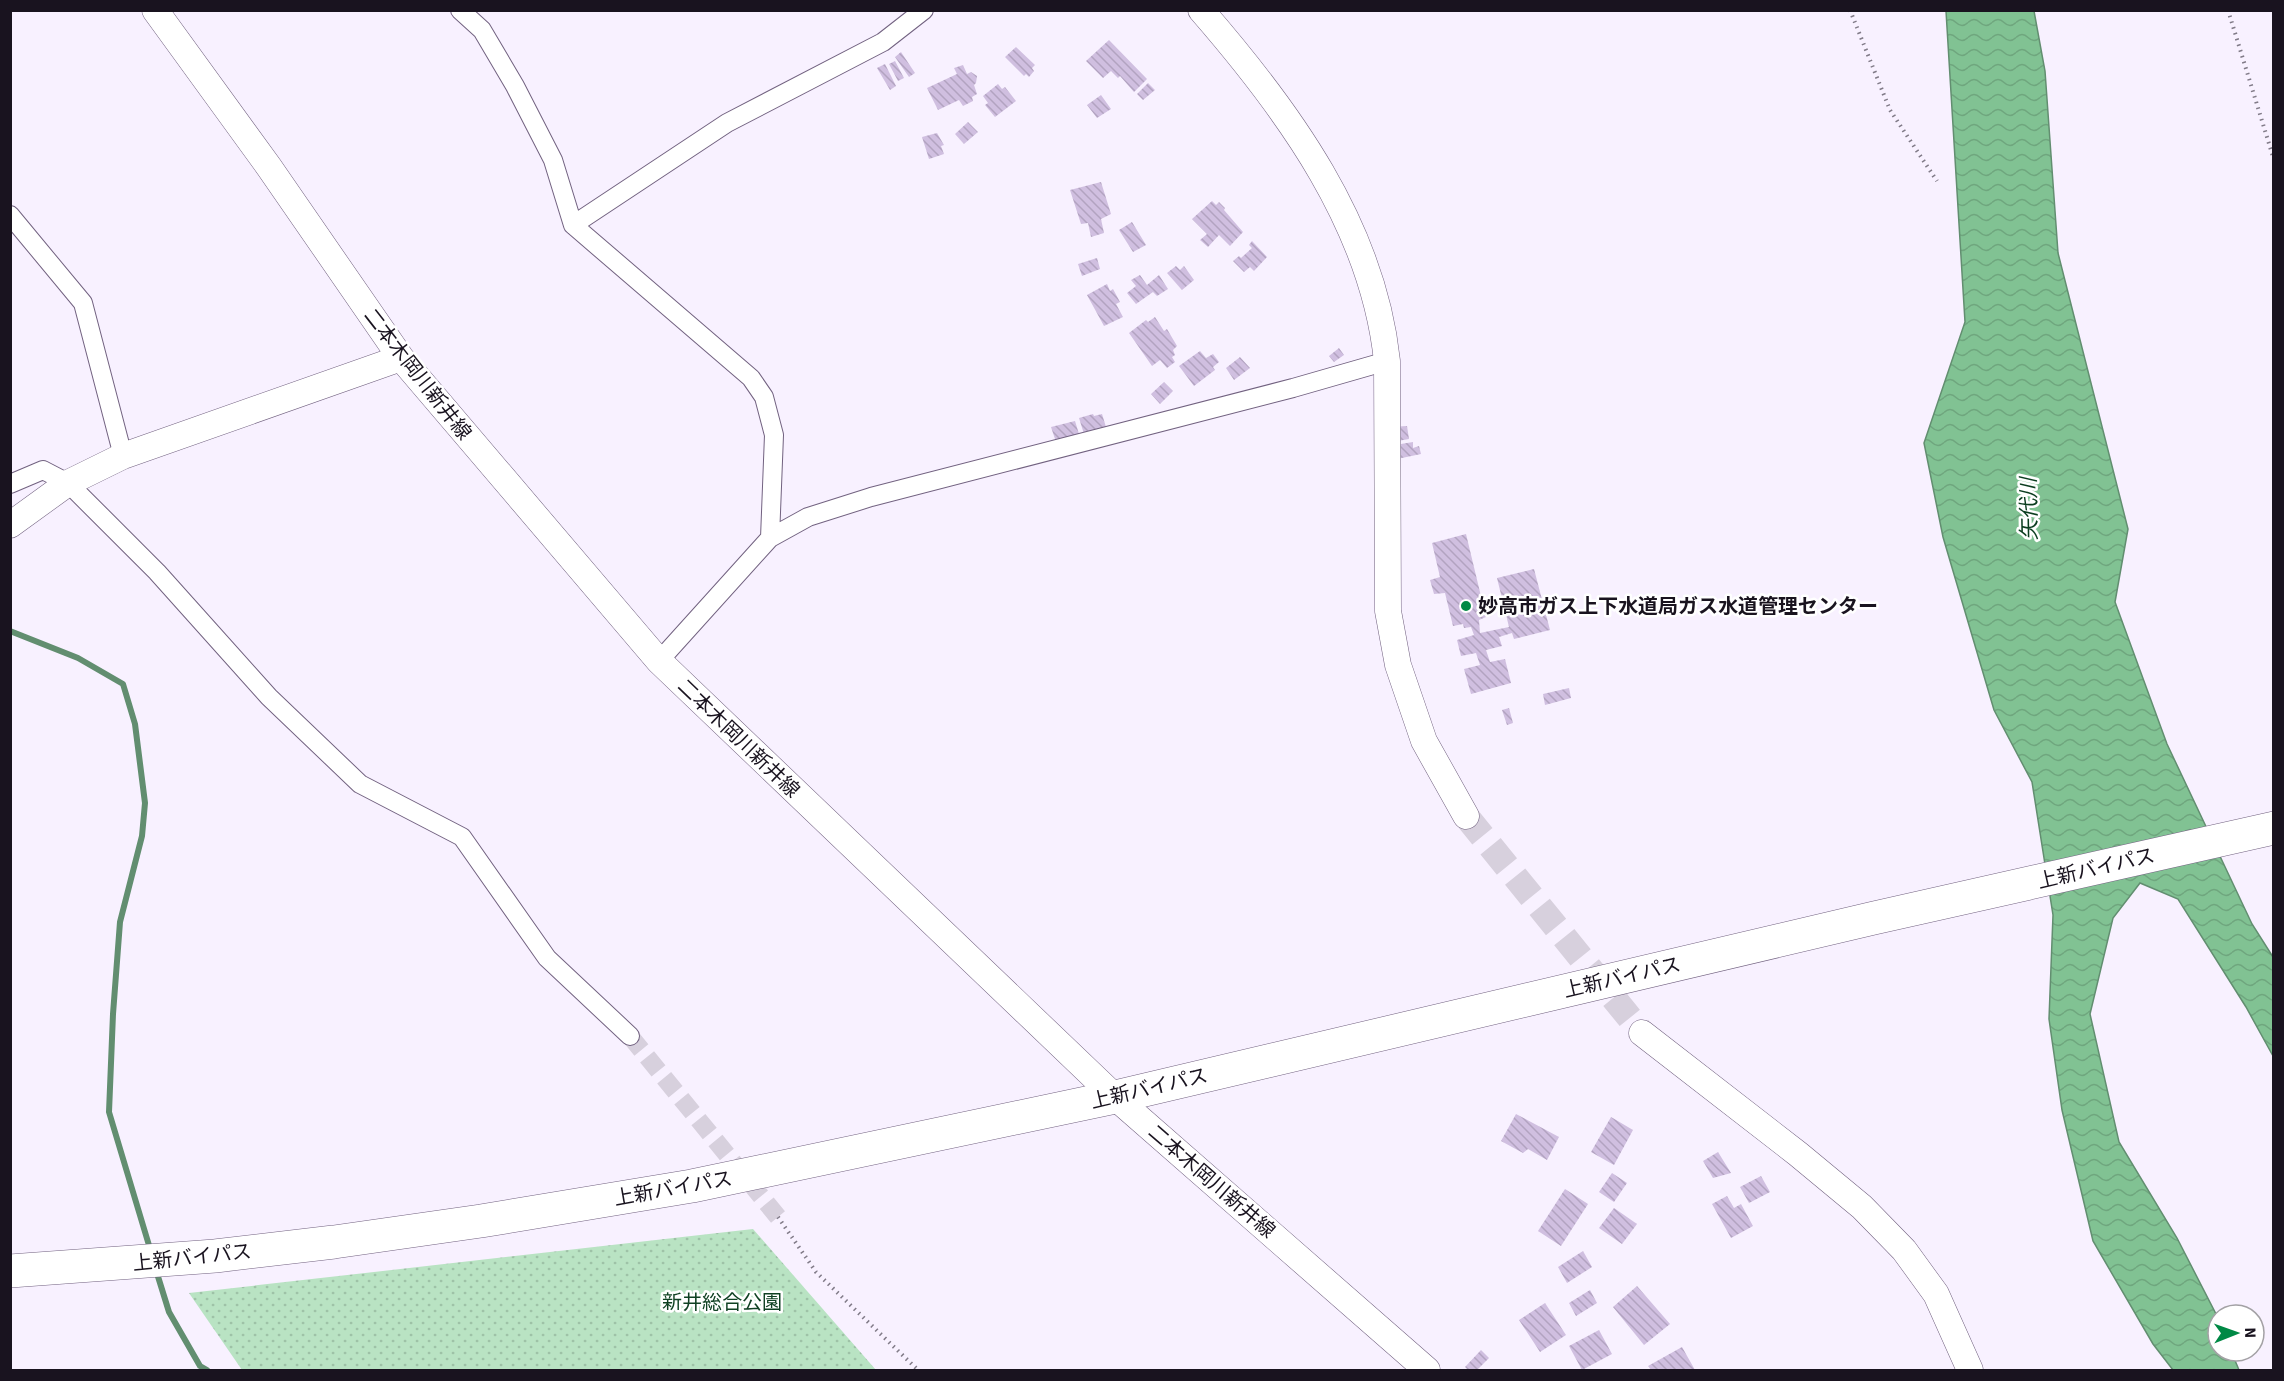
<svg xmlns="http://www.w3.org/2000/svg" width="2284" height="1381" viewBox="0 0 2284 1381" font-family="'Source Sans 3','Noto Sans JP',sans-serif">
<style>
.grass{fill:url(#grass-dots)}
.water{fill:url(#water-waves);stroke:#628e70;stroke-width:1.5}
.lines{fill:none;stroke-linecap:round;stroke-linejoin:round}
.stream{stroke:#628e70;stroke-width:6}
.building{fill:url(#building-back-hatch)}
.street-tunnel{stroke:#d7d0dd;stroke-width:18;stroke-dasharray:18 9;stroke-linecap:butt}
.secondary-tunnel{stroke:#d7d0dd;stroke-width:26;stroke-dasharray:26 13;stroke-linecap:butt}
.street-casing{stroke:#726280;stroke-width:20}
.secondary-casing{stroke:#726280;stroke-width:27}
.highway-casing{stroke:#726280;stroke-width:34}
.path{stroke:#817b88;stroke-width:4;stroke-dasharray:1.5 4.5;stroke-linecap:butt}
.street{stroke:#fff;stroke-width:18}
.secondary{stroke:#fff;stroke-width:26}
.highway{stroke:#fff;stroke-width:33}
.poi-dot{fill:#008945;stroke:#fff;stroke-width:2}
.labels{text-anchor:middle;stroke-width:5;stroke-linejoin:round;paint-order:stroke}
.street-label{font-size:20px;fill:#19131f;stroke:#fff}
.poi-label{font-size:20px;font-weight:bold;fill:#19131f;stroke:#fff;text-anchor:start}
.park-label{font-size:20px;fill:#104123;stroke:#fff}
.water-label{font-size:21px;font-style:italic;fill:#0b3d1f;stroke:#fff}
</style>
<defs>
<pattern id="grass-dots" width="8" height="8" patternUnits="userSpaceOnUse" patternTransform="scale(1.5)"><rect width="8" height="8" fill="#b9e3c3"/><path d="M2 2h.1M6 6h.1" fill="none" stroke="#9ec2a7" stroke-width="1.8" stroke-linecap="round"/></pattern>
<pattern id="water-waves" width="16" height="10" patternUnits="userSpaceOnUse" patternTransform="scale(1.5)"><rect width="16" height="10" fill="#81c293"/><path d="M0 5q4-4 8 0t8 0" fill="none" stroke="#6fa67e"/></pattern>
<pattern id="building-back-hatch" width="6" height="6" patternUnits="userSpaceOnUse" patternTransform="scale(1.5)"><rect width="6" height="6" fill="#d0bfe0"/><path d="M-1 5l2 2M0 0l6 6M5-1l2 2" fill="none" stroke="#b2a3c0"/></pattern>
</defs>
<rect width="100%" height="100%" fill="#f8f1ff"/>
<path class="grass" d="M753,1229l123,141h-634l-53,-77z"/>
<path class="water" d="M1946,11h88l11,60 13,182 70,276 -13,73 52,142 85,180 21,33v99l-27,-49 -68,-108 -38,-16 -27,35 -23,96 29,128 58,96 40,78 1,35h13l8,19h-66l-20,-26 -60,-103 -31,-131 -13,-91 4,-104 -21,-133 -38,-72 -51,-173 -19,-94 41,-121z"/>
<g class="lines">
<path class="stream" d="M10,631l68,27 45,26 12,40 10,79 -3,33 -22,86 -7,92 -4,98 42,140
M156,1270l13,42 31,54 7,4"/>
</g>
<path class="building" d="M1109,40l38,39 -13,13 -14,-16 -2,2 -7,-7 -8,7 -17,-17z
M1016,47l19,18 -3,3 2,3 -5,6 -3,-3 -2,2 -19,-19z
M901,52l14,21 -6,4 -14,-20z
M895,61l9,17 -6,3 -9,-17z
M885,64l11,22 -6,4 -13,-22z
M963,65l4,9 4,-2 6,4 -1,7 -2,2 3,9 -5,3 1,4 -10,5 -4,-6 -21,10 -11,-22 30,-14 -3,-6z
M1148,83l7,7 -12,10 -6,-6z
M998,84l4,5 3,-2 11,14 -21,16 -10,-12 3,-2 -5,-7z
M1101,95l10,14 -14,9 -10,-13z
M968,122l10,10 -14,12 -9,-10z
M937,133l7,12 -3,1 3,8 -15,5 -7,-22z
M1101,182l10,32 -10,5 3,14 -13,4 -3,-14 -7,1 -11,-34z
M1212,201l4,4 3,-3 6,6 -1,2 19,22 -13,14 -11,-11 -11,12 -8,-7 7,-6 -15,-15z
M1132,222l14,23 -13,7 -14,-22z
M1252,241l15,16 -13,14 -4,-4 -6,5 -11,-11 6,-5 2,2 11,-10 -3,-3z
M1097,258l3,11 -18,7 -4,-12z
M1176,266l4,4 4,-4 10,14 -12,10 -15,-17z
M1140,275l7,10 12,-10 9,14 -11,7 -4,-4 -17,12 -9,-11 9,-7 -5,-6z
M1107,284l3,7 3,-2 7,13 -4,2 7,13 -19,9 -17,-31z
M1155,317l9,14 3,-2 10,17 -4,4 2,5 -3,2 3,5 -8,6 -7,-8 -8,6 -23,-33 17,-13 2,2z
M1339,348l5,7 -10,7 -5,-6z
M1200,351l6,7 7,-4 6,8 -6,5 2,3 -21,16 -15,-20z
M1240,357l10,11 -16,12 -8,-12z
M1164,382l9,9 -13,13 -9,-10z
M1093,414l1,2 8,-2 4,13 -22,7 -5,-16z
M1075,421l4,13 -23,8 -5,-15z
M1407,426l2,13 -17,3 -2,-15z
M1413,442v6l6,-2 2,8 -24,5 -2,-14z
M1466,534l20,83 -7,3 1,13 29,-6 -12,-49 37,-9 16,61 -36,9 -2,-6 -13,4 3,9 -16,4 4,12 15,-3 6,24 -40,11 -7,-25 16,-4 -4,-12 -15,3 -4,-16 17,-5 -3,-8 -7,1 -1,-4 -10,2 -8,-33 -11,1 -4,-14 10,-3 -8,-34z
M1569,688l2,10 -26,7 -2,-11z
M1509,708l4,15 -6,2 -5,-15z
M1516,1114l43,23 -12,23 -19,-11 -5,4 -22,-12z
M1611,1117l22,13 -19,35 -23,-13z
M1718,1152l13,21 -18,5 -10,-17z
M1612,1173l15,10 -13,19 -15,-10z
M1761,1176l9,16 -21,11 -9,-16z
M1565,1189l23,15 -27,42 -23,-15z
M1727,1196l7,12 7,-4 12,22 -22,12 -19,-34z
M1614,1208l23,16 -15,20 -23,-16z
M1583,1251l9,16 -25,16 -9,-16z
M1637,1286l33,38 -26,21 -31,-38z
M1590,1290l7,13 -21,13 -7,-13z
M1545,1303l21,32 -26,17 -21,-32z
M1599,1330l13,24 -30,16 -13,-24z
M1682,1347l13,23h-44l-3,-4z
M1481,1350l8,8 -12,12h-9l-3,-3z"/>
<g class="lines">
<path class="street-tunnel" d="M630,1036l148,181"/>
<path class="secondary-tunnel" d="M1466,816l176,217"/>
<g class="street-casing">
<path id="street" d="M460,10l22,20 33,56 38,74 20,65 178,153 13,19 10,38 -4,103
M10,215l73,88 40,153
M573,225l154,-102 156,-81 41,-32
M10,484l33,-14 25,13 89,89 112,125 91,87 102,53 85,121 83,78
M659,661l111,-123 38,-21 63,-20 422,-109 94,-27"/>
</g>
<g class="secondary-casing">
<path id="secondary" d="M155,10l114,157 132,191 258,303 456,436 312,273
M1201,10c87,100 172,216 186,351l1,250 10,54 26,76 42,75
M10,525l58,-42 55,-27 278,-98
M1642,1033l156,121 64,53 42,43 32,44 34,76"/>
</g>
<g class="highway-casing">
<path id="highway" d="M10,1271l205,-15 119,-14 147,-21 211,-35 423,-89 759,-179 400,-90"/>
</g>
<path class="path" d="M1850,10l40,100 47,71
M2228,10l46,150
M778,1217l38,55 102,98"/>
<use href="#street" class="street"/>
<use href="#secondary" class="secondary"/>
<use href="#highway" class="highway"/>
</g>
<circle class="poi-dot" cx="1466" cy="606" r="6"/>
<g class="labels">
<g class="street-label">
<text transform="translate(418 374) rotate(52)" y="7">二本木岡川新井線</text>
<text transform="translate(739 738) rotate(44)" y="7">二本木岡川新井線</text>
<text transform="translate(2096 868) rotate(-13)" y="7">上新バイパス</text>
<text transform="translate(1622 977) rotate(-13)" y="7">上新バイパス</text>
<text transform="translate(1149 1088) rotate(-13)" y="7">上新バイパス</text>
<text transform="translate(1212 1181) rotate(41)" y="7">二本木岡川新井線</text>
<text transform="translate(673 1188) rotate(-10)" y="7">上新バイパス</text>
<text transform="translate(192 1257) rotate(-6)" y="7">上新バイパス</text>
</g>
<g class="poi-label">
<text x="1478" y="613">妙高市ガス上下水道局ガス水道管理センター</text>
</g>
<g class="park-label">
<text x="722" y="1309">新井総合公園</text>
</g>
<g class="water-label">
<text transform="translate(2029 509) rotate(-91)" y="7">矢代川</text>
</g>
</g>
<rect width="2284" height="1381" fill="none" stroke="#19131f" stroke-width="24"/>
<g transform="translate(2236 1333) rotate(89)"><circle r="28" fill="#ffffff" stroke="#a3a1a5" stroke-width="1.5"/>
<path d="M0-4.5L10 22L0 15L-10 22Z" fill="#008945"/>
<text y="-9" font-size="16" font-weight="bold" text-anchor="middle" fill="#19131f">N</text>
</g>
</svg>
